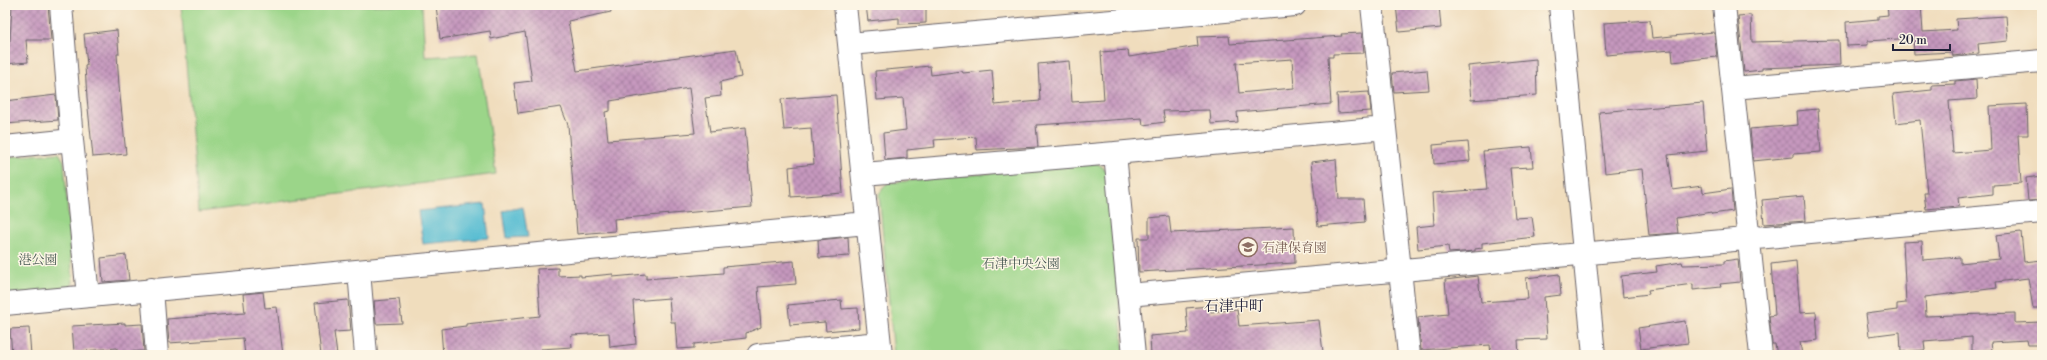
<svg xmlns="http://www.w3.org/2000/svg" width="2047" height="360" viewBox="0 0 2047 360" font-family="'Libre Bodoni','Noto Serif JP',serif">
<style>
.green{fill:#9bd589;stroke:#5e7c62}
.water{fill:#55bcd2;stroke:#3c6f86}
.building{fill:url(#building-cross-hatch);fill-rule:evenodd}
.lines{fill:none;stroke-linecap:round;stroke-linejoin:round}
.minor-casing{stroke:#6a6368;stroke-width:24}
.minor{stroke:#fff;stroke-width:22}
.labels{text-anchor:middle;stroke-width:3;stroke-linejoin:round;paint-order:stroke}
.education-label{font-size:13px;fill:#785e54;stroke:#fcf5e5;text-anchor:start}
.park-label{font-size:13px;fill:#465852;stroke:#fcf5e5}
.quarter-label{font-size:15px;fill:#22223b;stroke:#fcf5e5}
</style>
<defs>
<pattern id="building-cross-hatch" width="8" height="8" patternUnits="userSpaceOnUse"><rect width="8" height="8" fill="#c698be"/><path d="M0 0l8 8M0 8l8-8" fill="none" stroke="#a07c9c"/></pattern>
</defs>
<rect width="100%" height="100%" fill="#fcf5e5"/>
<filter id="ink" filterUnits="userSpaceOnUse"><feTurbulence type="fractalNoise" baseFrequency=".025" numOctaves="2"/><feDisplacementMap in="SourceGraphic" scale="8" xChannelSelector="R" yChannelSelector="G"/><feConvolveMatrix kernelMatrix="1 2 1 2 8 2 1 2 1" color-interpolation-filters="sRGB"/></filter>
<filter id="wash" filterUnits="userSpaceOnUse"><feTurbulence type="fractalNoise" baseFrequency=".012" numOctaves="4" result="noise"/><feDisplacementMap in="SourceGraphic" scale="16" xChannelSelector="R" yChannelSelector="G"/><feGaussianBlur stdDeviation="0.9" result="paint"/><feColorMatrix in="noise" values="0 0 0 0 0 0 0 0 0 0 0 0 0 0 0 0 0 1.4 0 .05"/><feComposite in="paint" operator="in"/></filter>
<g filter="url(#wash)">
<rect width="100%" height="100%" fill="#f0ddbd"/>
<path class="green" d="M422,5l3,52 53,-3 18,120 -297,38 -18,-206z
M59,153l5,8 9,122 -6,8 -62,4v-138z
M1097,163l10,8 17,184h-230l-15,-161 8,-11z"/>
<path class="water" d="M485,204l4,34 -66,6 -5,-33z
M523,207l5,30 -21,1 -4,-27z"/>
<g id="blocks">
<path class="building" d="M12,5h36l3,35h-25l2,22 -23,2v-22l5,-1z
M436,5h174l1,7 -43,9 9,50 159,-22 5,28 -21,5 1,14 -16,2 5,34 35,-4 7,79 -138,12 1,12 -38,3 -9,-109 -7,-18 -43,6 -4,-30 18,-2 -7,-49 -34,7 -1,-8 -50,8zM689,88l6,45 -87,7 -3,-28 5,-1v-10z
M866,5h60v18l-27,1v-6l-31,3z
M1396,5h43l2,23 -42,4z
M1887,5h34l2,27 34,-2 -1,-11 50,-3 2,25 -30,3 1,9 -26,3 -1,-4 -38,2 -1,-16 -45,3v4l-21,1 -1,-24 32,-3v-3l10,-1z
M1751,15l1,27 87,-2 1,25 -78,3v2l-18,2 -6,-56z
M1650,20l2,18 62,-6 3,25 -44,5 -1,-12 -66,5 -2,-32z
M117,30l2,24h-2l2,32 7,68 -33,3 -6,-59 -2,-32 2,-1 -3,-31z
M1362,33l2,20 -31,1v3h-5l3,47 -94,8 1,10 -27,2 -1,-14 -47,1 2,11 -22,3 -1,-7 -106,7 2,22 -61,3 -1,-13 -42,3 1,7 -28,3v8l-22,2 -2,-27 23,-3 -3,-32 -26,2 -2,-29 55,-5 1,9 31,-4 1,2 29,-3 3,35 45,-4 -2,-37 31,-3 3,41 32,-2 -3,-48 27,-2 1,7 69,-11 -1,-9 32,-1 1,8 112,-8 -1,-2zM1292,59l2,29 -55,5 -3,-30z
M1536,59l1,36 -66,5 -3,-34z
M1427,70l2,20 -35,2 -2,-19z
M1976,79l1,20 -28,2 4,52 38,-3 -2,-44 38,-2 1,31h-10l3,48 -28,2v9l-35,4 1,8 -33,3 -2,-16h3l-7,-73 -24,3 -3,-29 39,-4v-5l23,-1v-3z
M1369,92l2,19 -33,2 -1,-19z
M56,95l2,25 -53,4v-23z
M836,95l7,98 -52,4 -2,-30 25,-3 -3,-36 -27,2 -3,-31z
M1703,103l4,48 -39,4 5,35 29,-4 1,7 28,-4 2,22 -21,3 -1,-2 -35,6 2,15 -29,2 -7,-66 -37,4 -6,-61z
M1818,109l3,43 -28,2v3l-40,4 -3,-32 48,-4 -1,-14z
M1468,142l2,19 -36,3 -1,-19z
M1531,147l2,20 -23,1 5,50 17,-1 3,20 -53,6v5l-7,1v2l-26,2 -1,-7 -30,3 -2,-22 18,-2 -2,-32 55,-4 -4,-38z
M1336,159l3,40h24l2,23 -47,4 -7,-64z
M2042,176v24l-14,1 -2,-23z
M1804,196l2,25 -42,3 -2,-24z
M1169,216l2,17 123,-6 1,36 -156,9 -1,-34h11v-20z
M2021,232l3,30 18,-2v48h-9l-5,-30 -32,4 1,6 -72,9 1,19 89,-3v10l27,-1v23h-14l-1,-5 -36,2 1,8 -20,1v-14l-48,4 1,9 -24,2 -1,-20 -31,4 -3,-22 31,-4v-6l9,-1 -3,-61 19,-1 1,19 37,-3v6l39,-4 -3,-24z
M848,237l1,19 -30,2 -1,-18z
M126,255l3,25 -26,2 -2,-24z
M1738,259l2,23 -20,2 1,3 -28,3v-6l-45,6 1,4 -26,3 -2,-21 36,-4 -1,-6 26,-4 1,3 41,-1v-3z
M794,261l2,23 -38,3 3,40 -15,6v5l-52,6v4l-17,1 -2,-27h-4l-2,-24 -36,3 3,43 -26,3 -1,-14 -38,2 1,12 -31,2v6h-98l-2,-26 25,-3v-2l74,-8 -3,-47 21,-1v8l23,-1v2l32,-3v3l33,-3v5l77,-6v-6z
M1796,261l4,52 16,-1 2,28 -18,2 2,13h-25l-2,-11h-3l-3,-28 6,-1 -4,-51z
M1559,274l2,21 -17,2 3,42 -29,1 1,15h-28l-1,-10 -69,5 -3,-33 30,-3 -3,-34 33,-4 3,26 47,-3 -2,-21z
M263,292l2,16 12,-1 6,48h-38l-2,-17 -74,5 -2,-24 78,-6 -2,-19z
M399,299l3,24 -26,1 -2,-23z
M348,300l3,31 -17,1 3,23h-16l-6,-52z
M841,300l1,9 16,-1 1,20 -33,3 -1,-9 -35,3 -2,-20z
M1210,306l1,6 26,-3 2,17 80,-6 4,32 -27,3h-23v-2l-19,2h-103l-1,-19 38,-3 -2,-25z
M1685,321l3,22 -47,6 -3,-21z
M125,323v2l17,-1 2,27 -27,1v-4l-43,4 -2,-26z
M29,328l2,27h-19l-2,-26z"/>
</g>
</g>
<g filter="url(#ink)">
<use href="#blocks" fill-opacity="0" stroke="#6a6368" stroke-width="1"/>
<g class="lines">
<g class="minor-casing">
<path id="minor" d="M61,5l11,135 16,156
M845,5l36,350
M1372,5l37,350
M1560,5l34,350
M1724,5l37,350
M849,44l446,-39
M1733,88l309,-27
M5,147l67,-7
M1115,153l19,202
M863,174l252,-21 270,-25
M359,271l7,84
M152,289l5,66
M1128,295l914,-83
M5,304l862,-81
M758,355l121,-12"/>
</g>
<use href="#minor" class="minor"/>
</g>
</g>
<defs>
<g id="school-ring" transform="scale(1)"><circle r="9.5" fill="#fcf5e5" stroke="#8d6e63" stroke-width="1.5"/><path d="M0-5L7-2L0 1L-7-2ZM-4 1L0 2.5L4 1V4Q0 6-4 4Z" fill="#8d6e63"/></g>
</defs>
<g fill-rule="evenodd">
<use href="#school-ring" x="1248" y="247"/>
</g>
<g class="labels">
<g class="education-label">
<text x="1262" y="252">石津保育園</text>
</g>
<g class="park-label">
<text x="38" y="264">港公園</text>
<text x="1021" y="268">石津中央公園</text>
</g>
<g class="quarter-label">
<text x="1234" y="311">石津中町</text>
</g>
</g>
<rect width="2047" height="360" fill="none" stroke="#fcf5e5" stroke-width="20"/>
<path d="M1893 44v6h57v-6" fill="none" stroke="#22223b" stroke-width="2"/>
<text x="1899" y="44" font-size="12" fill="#22223b" stroke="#fcf5e5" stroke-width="3" paint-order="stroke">20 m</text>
</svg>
